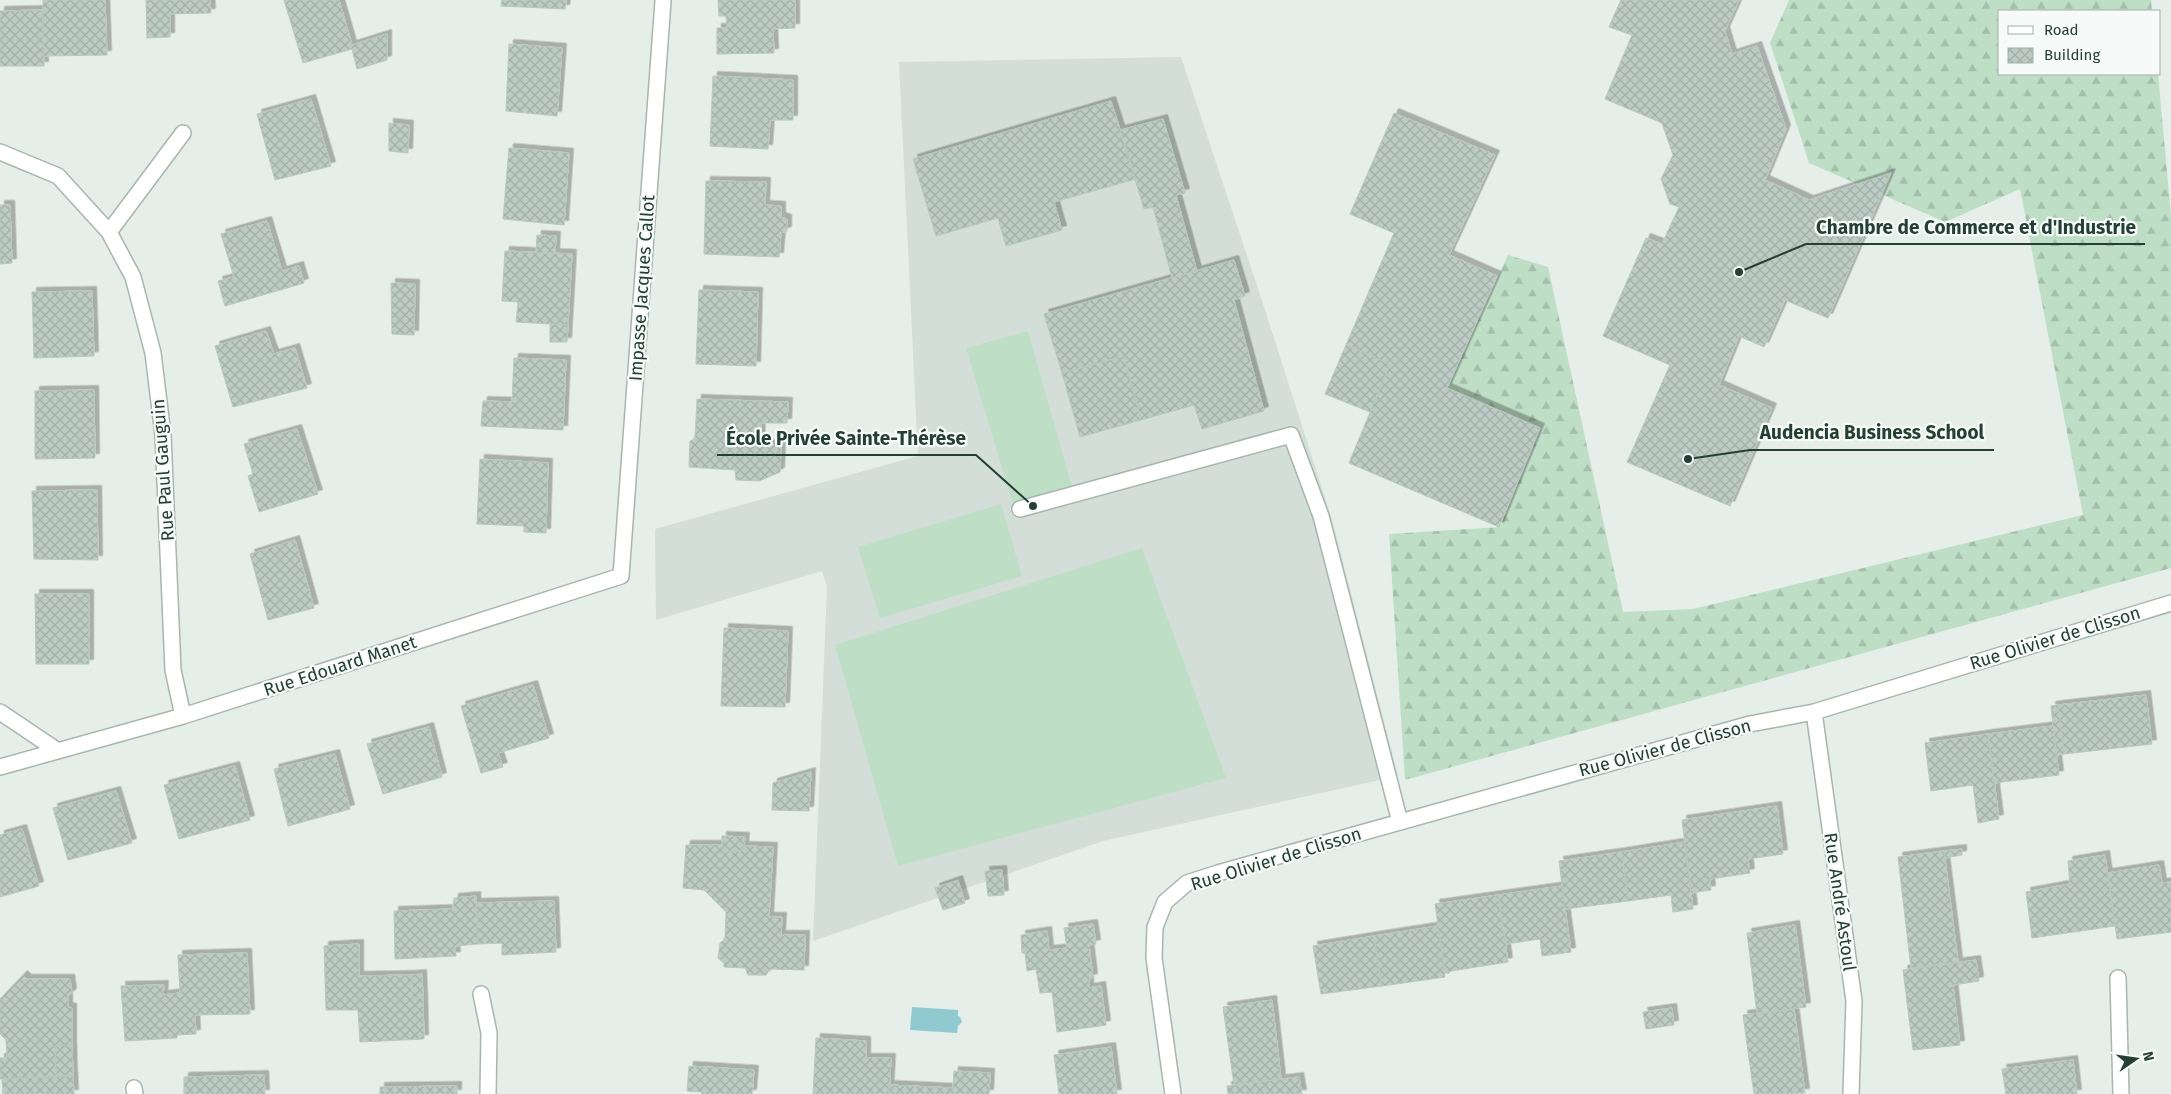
<svg xmlns="http://www.w3.org/2000/svg" width="2171" height="1094" viewBox="0 0 2171 1094" font-family="'Fira Sans',sans-serif">
<style>
.built{fill:#d3ded8}
.grass{fill:#bfdec6}
.forest{fill:url(#forest-firs)}
.water{fill:#90c9d0}
.building{fill:url(#building-cross-hatch);stroke:#b8c7c0;filter:url(#shadow)}
.lines{fill:none;stroke-linecap:round;stroke-linejoin:round}
.lane-casing{stroke:#a8b6b0;stroke-width:18}
.street-casing{stroke:#a8b6b0;stroke-width:18}
.lane{stroke:#fff;stroke-width:15}
.street{stroke:#fff;stroke-width:15}
.labels{text-anchor:middle;stroke-width:4.5;stroke-linejoin:round;paint-order:stroke}
.street-label{font-size:18px;fill:#253f37;stroke:#f6faf8}
.leader{fill:none;stroke:#253f37;stroke-width:2}
.callout-dot{fill:#253f37;stroke:#f6faf8;stroke-width:2}
.callout-label{font-size:19px;text-anchor:middle;font-weight:bold;fill:#253f37;stroke:#f6faf8;stroke-width:4.5;stroke-linejoin:round;paint-order:stroke}
</style>
<defs>
<pattern id="forest-firs" width="22" height="20" patternUnits="userSpaceOnUse" patternTransform="scale(1.25)"><rect width="22" height="20" fill="#bfdec6"/><path d="M5 1l3.5 6h-7zM16 11l3.5 6h-7z" fill="#a4c0ab"/></pattern>
<pattern id="building-cross-hatch" width="8" height="8" patternUnits="userSpaceOnUse" patternTransform="scale(1.25)"><rect width="8" height="8" fill="#bdcbc5"/><path d="M0 0l8 8M0 8l8-8" fill="none" stroke="#a2afaa"/></pattern>
<filter id="shadow"><feDropShadow dx="4.5" dy="-4.5" stdDeviation="0" flood-color="#0004"/></filter>
</defs>
<rect width="100%" height="100%" fill="#e5eee9"/>
<path class="built" d="M1181,57l85,256 67,210 65,253 -295,65 -290,100 14,-354 -5,-16 -166,49 -1,-91 263,-73 -19,-394z"/>
<path class="grass" d="M1028,331l45,160 -59,17 -48,-160z
M1001,504l21,72 -142,42 -22,-71z
M1142,548l84,230 -328,88 -63,-221z"/>
<path class="forest" d="M1789,0h362l1,11h-152v63h158l13,142v352l-766,212 -16,-246 111,-7 40,-99 -93,-40 61,-133 40,12 75,345 70,-3 390,-94 -63,-326 -75,33 -136,-59 -39,-120z"/>
<path class="water" d="M912,1007l46,3v6l2,1 2,5 -4,4 -1,7 -47,-3z"/>
<path class="building" d="M43,0h62l2,55 -64,1z
M146,0h64l1,13 -41,1v23l-23,1z
M284,0h55l13,45 35,-11v26l-30,9 -5,-20 -49,14z
M502,0h64l-1,9 -64,-3z
M718,0h77v28l-22,1 1,24 -57,1v-26h10l-1,-12h-7z
M1621,0h118l-14,31 7,23 25,-8 29,83 -21,51 44,20 82,-27 -63,145 -43,-18 -21,47 -25,-11 -20,49 53,23 -42,98 -103,-44 43,-97 -67,-29 43,-98 16,6 17,-37 -9,-3 -9,-25 12,-24 -11,-32 -57,-24 27,-64 -23,-8z
M42,10l2,56h-44v-55z
M509,44l53,4 -5,68 -51,-5z
M713,76l80,4v40h-23l-2,29 -58,-3z
M311,99l20,67 -56,14 -18,-66z
M1111,101l25,78 -82,23 8,28 -56,16 -8,-28 -62,18 -23,-77z
M1394,113l101,42 -46,100 48,21 -50,112 93,40 -41,99 -150,-64 41,-99 -44,-19 48,-112 -44,-19z
M1163,119l22,74 -9,2 21,76 -25,7 -19,-71 -9,2 -24,-79z
M389,123l20,2 -1,28 -19,-2z
M509,148l60,5 -5,72 -61,-6z
M706,181l60,1 -1,23 16,1v11l6,2v12l-6,2 -2,24 -75,-3z
M0,205h10l2,58 -12,1z
M267,221l15,50 17,-5 5,17 -79,23 -7,-25 16,-4 -13,-43z
M537,235l19,1 -1,18 -19,-1z
M505,251l67,3 -4,71 -52,-3 2,-20 -16,-1z
M1234,260l11,36 -11,4 30,111 -62,18 -8,-24 -53,15 -17,-64 -62,17 -18,-59z
M391,283l24,1 -1,51 -22,-1z
M699,290l59,2 -2,74 -60,-2z
M92,291l2,65 -60,2 -2,-66z
M550,324l18,1 -1,17h-17z
M266,331l8,23 21,-6 12,40 -74,19 -18,-61z
M1346,345l44,19 -20,48 -45,-18z
M1124,356l17,64 -61,17 -18,-64z
M514,358l52,2 -3,70 -82,-4 2,-25 29,1z
M94,390l1,68 -60,1v-68z
M697,399l91,3 -1,21h-26l-1,21 21,1 -1,27 -21,9 -23,-1 -1,-10 -46,-3 1,-26 5,-2z
M297,429l21,65 -59,18 -11,-36 5,-2 -9,-30z
M480,459l68,4 -2,70 -22,-1v-6l-47,-2z
M97,490l1,70 -64,-1 -2,-68z
M295,540l19,68 -46,12 -18,-66z
M35,594h54v70h-53z
M724,628l64,3 -3,76 -64,-1z
M533,685l16,53 -51,15 5,14 -22,6 -20,-67z
M2146,695l6,49 -88,10 -6,-49z
M2058,705l6,49 -8,1 -5,-49z
M2053,726l6,49 -65,8 -6,-49z
M429,727l13,50 -59,17 -16,-50z
M1988,734l11,85 -21,4 -5,-38 -42,6 -6,-48z
M335,754l15,55 -62,17 -14,-57z
M235,766l15,54 -71,19 -15,-54z
M811,772l-2,39 -37,-1 1,-27z
M116,791l16,52 -64,17 -15,-52z
M1777,806l6,48 -35,5 2,14 -40,6 1,11 -20,3 -9,-73z
M22,829l17,57 -39,11v-62z
M722,836l23,1 -1,9 -4,5h-14l-4,-6z
M1685,842l8,67 -20,3 -2,-17 -43,6 -6,-49z
M686,845h36l4,6h14l4,-5 29,1 -4,70h13l-1,18h24l-1,35 -34,-1 -4,6h-18l-3,-7 -21,-1v-4l-6,-5 2,-15 5,-4 1,-27 -22,-22 -21,-2z
M1962,849v6l-17,3 -1,-7z
M1944,851l14,111 -47,6 -13,-111z
M1622,852l6,49 -63,8 -6,-48z
M2105,855l10,71 -83,12 -6,-46 44,-8 -2,-23z
M2159,865l3,18 9,-1v50l-54,7 -9,-66z
M1002,870l2,25 -16,1 -3,-25z
M958,880l7,23 -22,7 -8,-22z
M1562,886l9,66 -29,4 -2,-17 -34,5 -8,-49z
M1498,895l10,67 -63,10 -10,-68z
M476,896l2,48 -23,2 1,10 -61,3 -1,-48 59,-2 1,-11z
M554,901l2,51 -54,3v-12l-24,1 -2,-41z
M1093,924l3,20 -7,1 4,33 -4,1v9l12,-2 5,39 -49,7 -5,-40 -12,1 -4,-24 -9,2 -2,-18h-3l-1,-18 26,-4 2,19 18,-2 -3,-20z
M1795,925l11,82 -49,7 -10,-81z
M1438,926l7,51 -63,9 -8,-50z
M1374,936l8,50 -61,8 -8,-48z
M359,944v32l53,-1v23h11l1,41 -64,3 -2,-32h-32l-2,-64z
M247,953l3,61 -55,1 1,19 -19,1v3l-52,3 -4,-55 43,-1 -1,10 17,-2 -2,-38z
M1976,960l3,21 -26,4 7,60 -47,5 -10,-80z
M422,974l1,24h-11v-23z
M23,975l4,4h43l2,14 -4,3v11l4,1v37l-17,1 1,31 -56,2v-21h7l-1,-18 -6,-6v-35z
M1272,1000l9,79 -47,6 -11,-78z
M1672,1008l2,17 -28,4 -3,-17z
M1794,1009l11,84 -51,1 -11,-79z
M816,1038l50,3v17h25l-2,36h-76z
M72,1045l1,30 -17,2 -1,-31z
M1111,1047l6,47h-58l-5,-39z
M2073,1060l4,34h-71l-4,-25z
M689,1066l65,4 -2,24h-50v-2l-15,-1z
M954,1071l36,2 -1,21h-100v-9l64,3z
M73,1075l1,19h-71l-1,-15z
M264,1075l1,19h-81v-17z
M1299,1077l3,17h-74l-1,-8z
M457,1086v8h-77v-7z"/>
<g class="lines">
<g class="lane-casing">
<path id="lane" d="M1020,509l271,-74 30,81 79,306"/>
</g>
<g class="street-casing">
<path id="street" d="M0,152l58,24 51,56 24,45 20,76 10,82 10,235 10,46
M109,232l74,-99
M0,712l58,39
M1814,712l40,289 -3,93
M0,767l183,-51 438,-140 42,-575
M2118,978l3,116
M481,994l8,39 -1,61
M134,1088l1,6
M1173,1094l-19,-136 1,-31 10,-25 22,-19 31,-10 532,-149 64,-12 357,-109"/>
</g>
<use href="#lane" class="lane"/>
<use href="#street" class="street"/>
</g>
<g class="labels">
<g class="street-label">
<text transform="translate(642 288) rotate(-86)" y="6">Impasse Jacques Callot</text>
<text transform="translate(163 470) rotate(-94)" y="6">Rue Paul Gauguin</text>
<text transform="translate(2055 638) rotate(-17)" y="6">Rue Olivier de Clisson</text>
<text transform="translate(340 666) rotate(-18)" y="6">Rue Edouard Manet</text>
<text transform="translate(1665 748) rotate(-15)" y="6">Rue Olivier de Clisson</text>
<text transform="translate(1276 859) rotate(-17)" y="6">Rue Olivier de Clisson</text>
<text transform="translate(1840 902) rotate(82)" y="6">Rue André Astoul</text>
</g>
</g>
<path class="leader" d="M1739 272L1806 244H2145M1688 459L1750 450H1994M1033 506L976 455H717"/>
<g class="callout-dot">
<circle cx="1739" cy="272" r="5"/>
<circle cx="1688" cy="459" r="5"/>
<circle cx="1033" cy="506" r="5"/>
</g>
<g class="callout-label">
<text x="1976" y="234">Chambre de Commerce et d'Industrie</text>
<text x="1872" y="439">Audencia Business School</text>
<text x="846" y="445">École Privée Sainte-Thérèse</text>
</g>
<rect x="1998" y="10" width="162" height="65" fill="#f6faf8" stroke="#a2afab"/>
<rect x="2008" y="26" width="25" height="8" fill="#ffffff" stroke="#a2afab"/>
<text x="2044" y="35" font-size="15" fill="#253f37">Road</text>
<rect x="2008" y="48" width="25" height="15" fill="url(#building-cross-hatch)" stroke="#a2afab"/>
<text x="2044" y="60" font-size="15" fill="#253f37">Building</text>
<g transform="translate(2136 1059) rotate(77)" stroke="#f6faf8" stroke-width="4" paint-order="stroke">
<path d="M0-4L9 19L0 12L-9 19Z" fill="#253f37"/>
<text y="-8" font-size="14" font-weight="bold" text-anchor="middle" fill="#253f37">N</text>
</g>
</svg>
